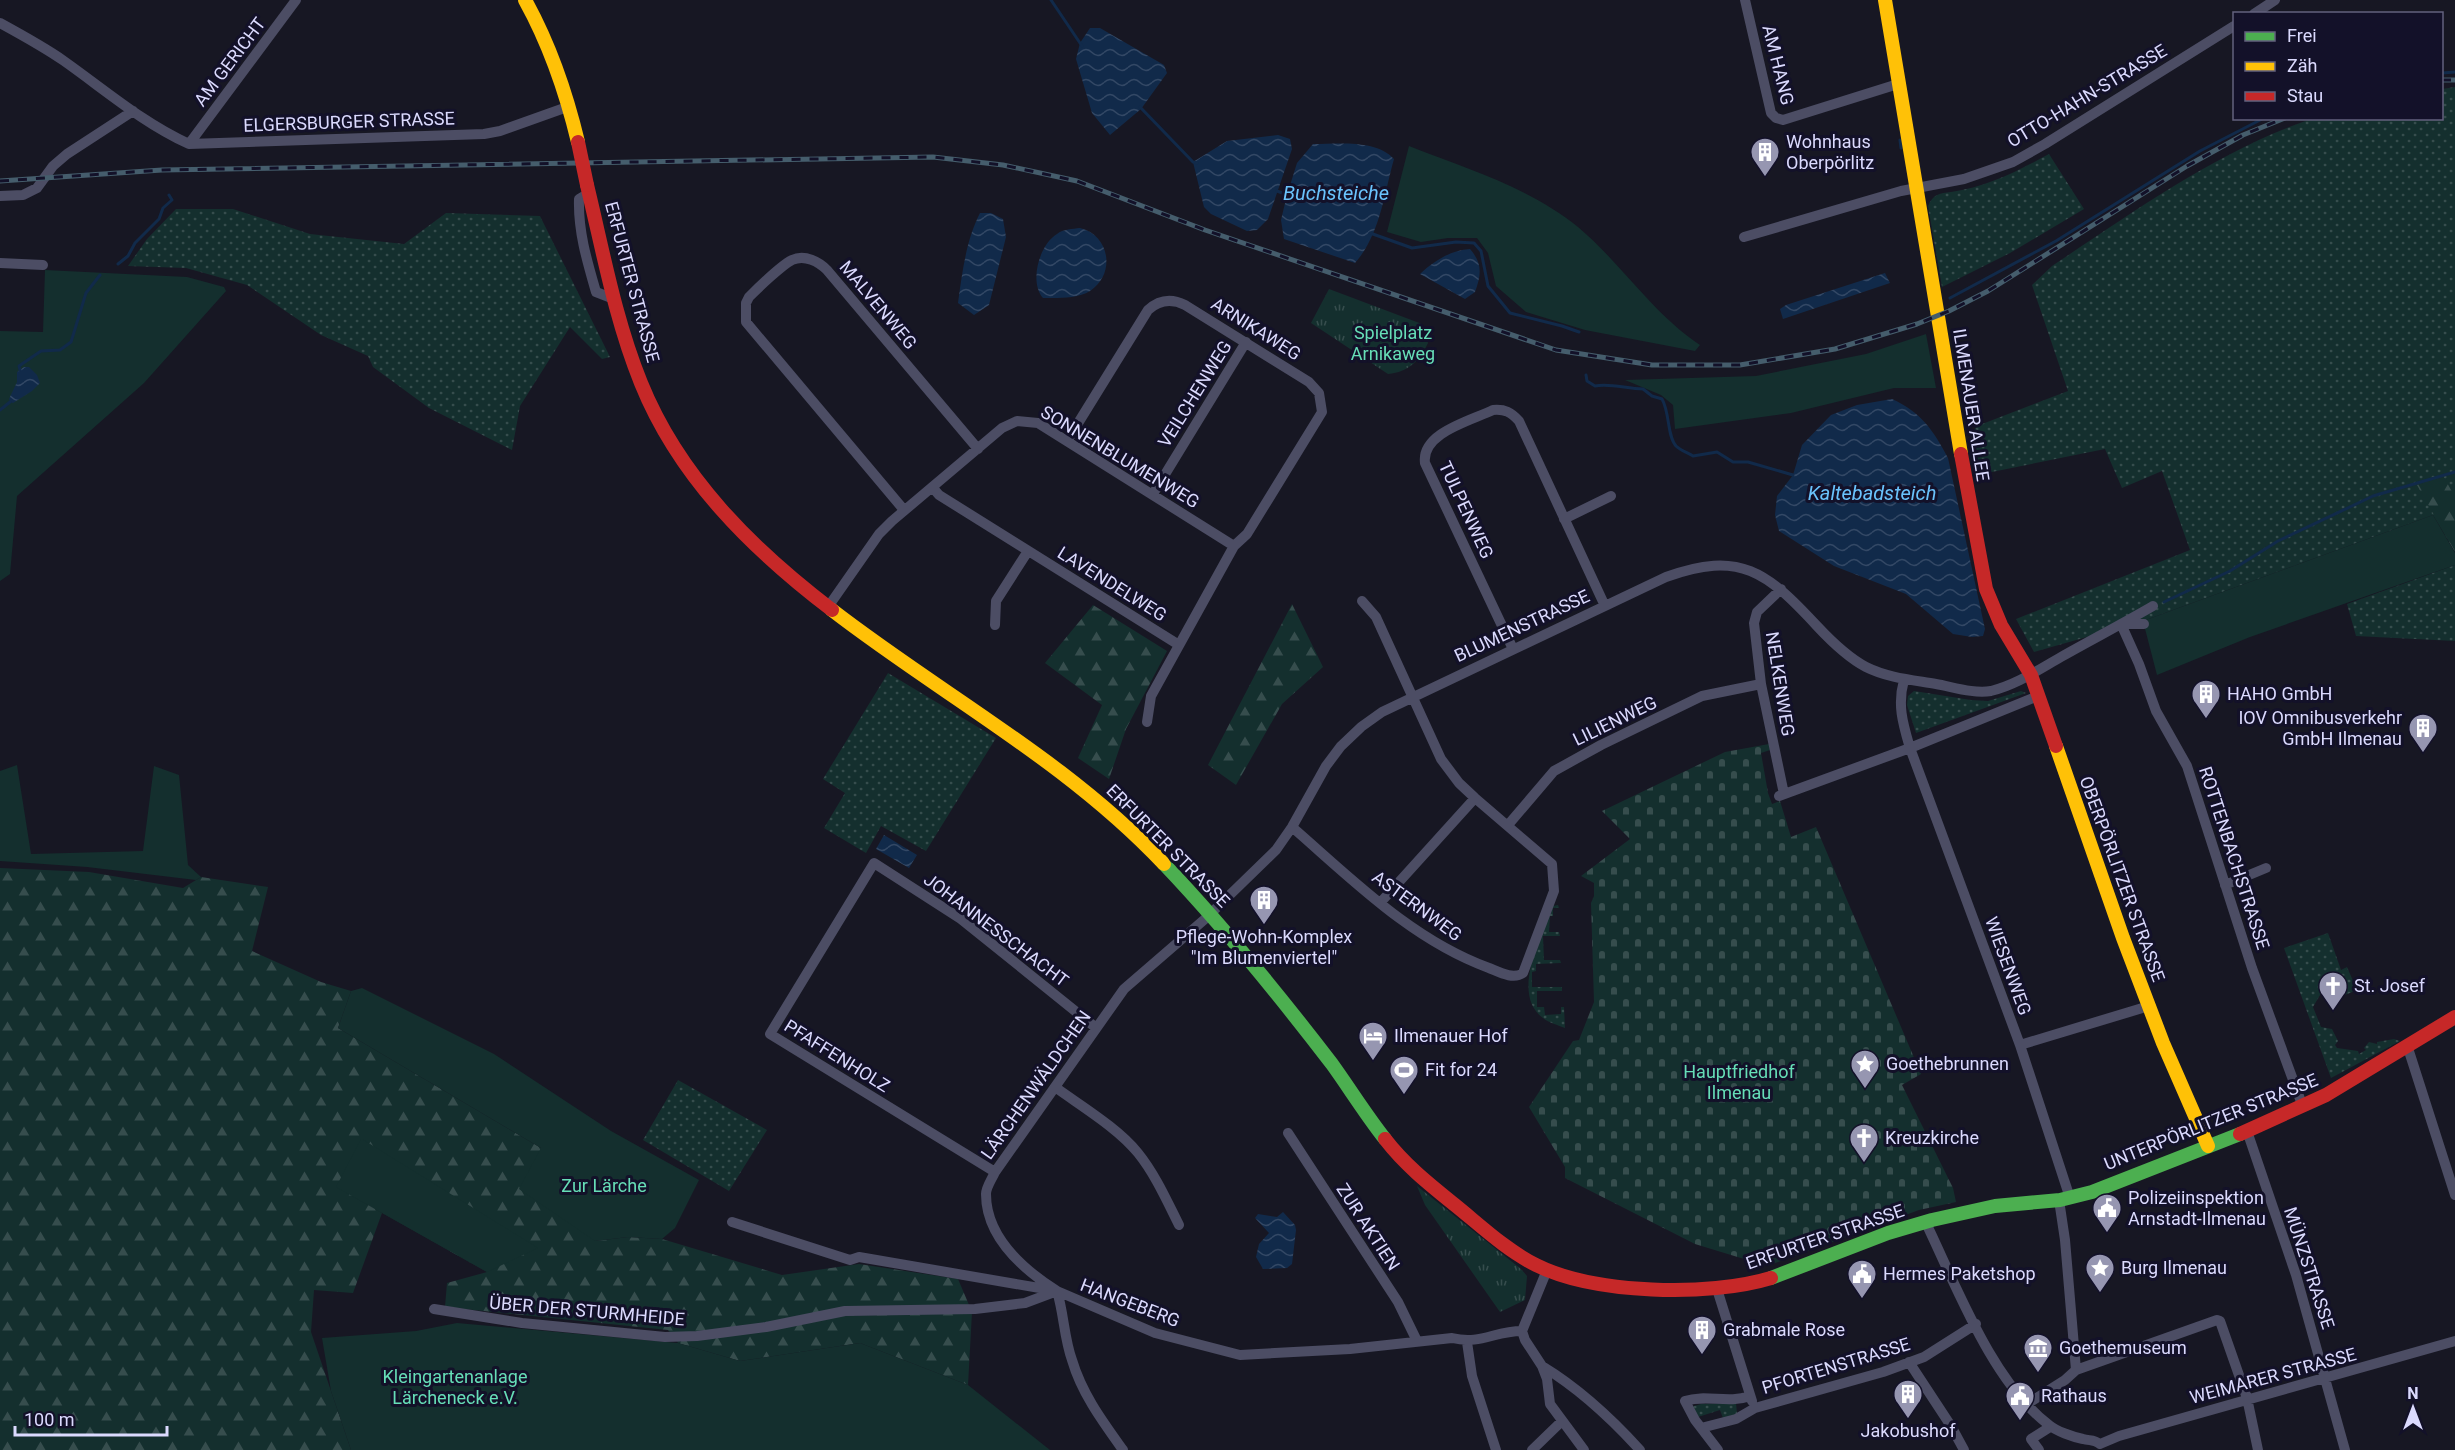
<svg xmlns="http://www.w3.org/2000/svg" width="2455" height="1450" viewBox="0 0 2455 1450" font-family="Roboto,sans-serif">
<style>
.grass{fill:url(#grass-dots)}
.forest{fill:url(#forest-firs)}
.cemetery{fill:url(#cemetery-stones)}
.park{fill:url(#park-tufts)}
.garden{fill:#142f2e}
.water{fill:url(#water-waves)}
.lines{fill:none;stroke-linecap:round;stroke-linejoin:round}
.stream{stroke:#112a4a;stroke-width:3}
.street{stroke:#4c4d64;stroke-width:10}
.fast{stroke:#4caf50;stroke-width:14}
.slow{stroke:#ffc107;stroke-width:14}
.jam{stroke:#c62828;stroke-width:14}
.rail-casing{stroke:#455d6c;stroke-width:5}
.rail{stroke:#131129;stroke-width:3;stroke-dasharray:9;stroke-linecap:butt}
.jam-bridge{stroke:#c62828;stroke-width:14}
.labels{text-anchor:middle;stroke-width:6;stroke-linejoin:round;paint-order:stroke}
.street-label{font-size:18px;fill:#dbdafe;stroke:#131129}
.poi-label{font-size:18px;fill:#dbdafe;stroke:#131129;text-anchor:start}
.park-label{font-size:18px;fill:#66deb7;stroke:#131129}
.water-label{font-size:20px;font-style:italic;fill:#6ac3fc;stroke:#131129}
</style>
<defs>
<pattern id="grass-dots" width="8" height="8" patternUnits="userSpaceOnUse" patternTransform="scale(1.5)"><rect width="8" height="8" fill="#142f2e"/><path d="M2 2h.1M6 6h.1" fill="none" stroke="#364d4d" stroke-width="1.8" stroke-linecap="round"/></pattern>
<pattern id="forest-firs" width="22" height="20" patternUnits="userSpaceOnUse" patternTransform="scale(1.5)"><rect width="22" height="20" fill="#142f2e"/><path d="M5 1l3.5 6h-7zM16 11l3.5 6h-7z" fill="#364d4d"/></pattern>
<pattern id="cemetery-stones" width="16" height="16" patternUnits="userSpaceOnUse" patternTransform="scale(1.5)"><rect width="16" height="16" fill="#142f2e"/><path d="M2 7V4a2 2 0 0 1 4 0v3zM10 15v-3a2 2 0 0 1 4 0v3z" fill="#364d4d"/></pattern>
<pattern id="park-tufts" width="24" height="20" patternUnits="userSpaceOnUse" patternTransform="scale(1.5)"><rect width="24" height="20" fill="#142f2e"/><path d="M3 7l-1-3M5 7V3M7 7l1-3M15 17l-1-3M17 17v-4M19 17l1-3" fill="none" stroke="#364d4d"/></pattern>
<pattern id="water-waves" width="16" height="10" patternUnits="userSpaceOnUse" patternTransform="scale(1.5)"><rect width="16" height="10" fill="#112a4a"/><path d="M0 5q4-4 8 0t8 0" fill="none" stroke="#334865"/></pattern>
</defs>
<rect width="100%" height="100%" fill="#171723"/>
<path class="grass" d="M2455,87v465l-22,-37 -290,106 -109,31 -18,-33 174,-69 -28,-79 -40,17 -17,-39 -128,26 -6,-41 6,-8 91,-35 -36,-106 20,-19c83,-55 167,-116 262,-148h128v-29z
M2049,154l35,55 -74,44 -68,34 -14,-81c5,-12 12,-13 23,-14 36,-5 67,-21 98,-38z
M176,209h57l77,25 94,10 42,-31 94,3 70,141 -8,2 -32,-32 -50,79 -8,44 -83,-42 -56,-41 -5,-11 -47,-21 -74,-50 -61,-17 -58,-2 19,-27z
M2455,565v76l-99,-5 -9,-32z
M888,673l108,65 -70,113 -45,-25 -15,27 -42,-25 21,-35 -22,-14z
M1914,691l57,9 17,1 33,-10 5,2 -110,40 -9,-28 1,-9z
M1558,905l1,3h-6v8h-3l-1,16h10l1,4h-17l1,24h16l1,3 -25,1v7l-4,1v15h30v4h-25v16h7l1,8 16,-1v-7h3l1,21c-7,-3 -16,-5 -22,-10 -33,-24 -1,-83 10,-112z
M2328,933l13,37 6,-3 10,23 -12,5 -22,-5 -10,17 8,20 11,2 6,12 -3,4 2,3 21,3 1,3 7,-4 -2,-2 5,-6 8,2v-2l17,-3 6,2 -69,37 -47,-130z
M678,1080l89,50 -38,61 -86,-51z
M1736,1403l1,11 -14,4 -3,-8 -22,7 -7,-10 10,-3z"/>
<path class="forest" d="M2442,474l13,23v55l-38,-67z
M1292,604l31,63 -41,37 -46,81 -28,-20z
M1093,605l74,46 -41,78 -17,50 -31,-21 24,-53 -57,-42z
M0,868l89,4 94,16 18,-11 67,10 -16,64 69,31 30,9 -13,37 203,120 54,93 33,-4 34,2 120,36 77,-11 99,15 14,33 -4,73 -108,-42 -120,18 -62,-18 -10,-13 -223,-23 2,-24 40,-11 -151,-85 46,26 -29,80 -39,-3 -3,42 40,118h-351z"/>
<path class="cemetery" d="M1769,744l1,6 -9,3 7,40 4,11 8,-3 11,36 25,-10 105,247 -19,11 51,103 3,14 -37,8 -152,56 -72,-22 -130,-66v-11l-36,-60 44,-66 6,-1 15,-38 -3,-99 3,-7v-13l-13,-7 49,-37 -28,-28 123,-59z"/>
<path class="park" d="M1329,289l93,35 6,19c-9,18 -19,29 -40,31l-77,-51z
M1417,1186l104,83 6,7 -2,24 -25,12 -75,-107z"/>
<path class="garden" d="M1409,146c58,23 120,41 169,81 43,36 74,86 122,118l-5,6 -110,-21 -59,-18 -30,-26 -8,-33 -11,-15h-29l-27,4 -34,-10z
M45,270l142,7 37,10 2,4 -82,92 -127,113 -7,78 -10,7v-250l43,1z
M1926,334l10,54h-42l-103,25 -116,16 -2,-24 -12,-10 -36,-15 131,-4 110,-22z
M2433,515l22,38v12l-205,72 -93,38 -14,-54z
M17,765l14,89 112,-3 11,-85 25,9 9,90 13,12 -5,3 -109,-13 -87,-6v-90z
M362,988l132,66 117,77 88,49 -24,48 -13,11 -34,-2 -33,4 -76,-52 22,-41 -203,-120 13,-37z
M361,1139h1l176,109 -51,24 -151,-85z
M457,1323l221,20 62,18 120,-18 108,42 82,65h-699l-20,-59 -9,-53 94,-7z"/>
<path class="water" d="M1090,28h10l64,37 3,8 -26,36 -31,26 -18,-22 -16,-54 4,-16z
M1278,135l12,4 2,10 -24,70 -11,11 -10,1 -36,-17 -7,-7 -11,-45 34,-21z
M1313,144c25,0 63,-5 81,15 -10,35 -14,76 -39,104l-71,-24 -3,-19 6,-25 10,-32z
M980,213h11l12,6 3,18 -17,68 -15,10 -16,-12c4,-29 8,-63 22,-90z
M1080,228c30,7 36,46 10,63 -13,8 -33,7 -47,7 -14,-16 -4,-53 14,-64 6,-5 16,-5 23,-6z
M1470,249c13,15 11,26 5,43l-10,7 -45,-25c14,-13 31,-24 50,-25z
M1885,273l5,10 -107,36 -3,-10 6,-4z
M24,367h5l8,8 3,8 -8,8 -19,12 -3,-1 -1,-3 8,-17v-10z
M1892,399c29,13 42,32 56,59l37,171 -2,7 -11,1 -19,-3 -47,-40 -72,-28 -55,-35 -4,-16 2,-19 16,-21 9,-30 29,-30 26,-10z
M884,835l33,20 -8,13 -33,-19z
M1283,1212l12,13 1,5 -4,34 -5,4 -24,1 -7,-12 3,-13 10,-11 -14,-15 3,-4 19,3z"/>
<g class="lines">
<path class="stream" d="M1051,0l31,46
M2442,73l13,-1
M1140,107l53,55 4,1
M1900,140l1,8
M1277,191l13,5
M1370,233l42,15 44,-6 18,1 7,8 7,35 22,27 52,13 17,6
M118,264l10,-8 7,-13 24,-24 4,-11 9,-8 -3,-5
M1950,298l106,-57 144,-90 64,-33
M20,370l-1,-4 22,-15 19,-1 11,-8 15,-49 14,-18
M1586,375l1,6 8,5c16,-3 32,3 48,3l9,7 10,3c8,14 5,37 14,47 4,4 12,7 17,10l24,-4 16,10h15l45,13
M0,410l10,-8
M2164,602l66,-31 48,-30 95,-45 82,-24"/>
<path class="street" d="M1745,0l26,113 5,5 7,2 115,-36
M2254,14l21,-14
M0,23c22,12 44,24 64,38 41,29 79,62 125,83l295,-10 16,-3 70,-25
M189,144l107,-144
M589,193l-10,6c-1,32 8,62 17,93l18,7
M0,196l23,-1 14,-7 16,-22 14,-12 66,-43
M1744,237l157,-46 63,-12 49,-17 32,-18 189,-118
M0,263l43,2
M1067,441l81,-131c11,-10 23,-12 37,-5l124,77 10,11 3,19 -75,122 -13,12 -83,150 -4,26
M933,488l6,7 240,150
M1153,494l93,-152
M904,510l-158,-188v-19l3,-6c8,-8 33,-32 43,-37 13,-6 27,2 35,10l151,179
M1564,519l47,-23
M1781,589l-24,23 -3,11 7,61 23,110
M828,607l51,-73 13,-13 110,-93 15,-7 21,2 196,123
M2144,624h-23l18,40 17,47 31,55 65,202 51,139
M995,625l1,-24 32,-50
M1513,649l-88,-186c-4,-30 45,-42 68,-53 12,-1 18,2 26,11l86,185
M1904,680c-7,25 -1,44 6,68l110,297 50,153
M1779,796l131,-48 128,-52
M1508,825l46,-54 47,-26 101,-49 59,-12
M1292,827c61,53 120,113 197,141 10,4 24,12 34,5l31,-82 -2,-27 -77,-66 -16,-15 -18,-24 -65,-142 -14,-16
M2225,885l41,-17
M1380,903l95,-105
M2020,1045l129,-39
M2407,1045l48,150
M1055,1087c26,19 63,41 83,66 17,21 29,48 41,72
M2247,1131l49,144 49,175
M1288,1133l110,169 19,39
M995,1172l-225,-138 104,-171 87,56 134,108
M2059,1200l6,40 11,130
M1925,1221c31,64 67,161 124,204 7,6 24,12 34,14 7,2 11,0 17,5
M732,1222l118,38 9,-3 198,34 98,42 85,22 110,-6 102,-11c29,7 42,-7 70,-7
M1547,1270l-25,61 3,9 17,26 5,13 3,25 34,46
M1717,1289l35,112
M1057,1291c-33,-21 -71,-54 -71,-97 0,-7 6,-15 9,-22l129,-183 81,-70 71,-69 16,-23 34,-61 15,-20 20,-19 21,-15 284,-135c74,-27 101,-5 151,49 14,15 30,31 49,41 22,11 47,13 70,17 17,3 38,10 55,7 25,-6 47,-21 70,-34 30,-17 61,-33 92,-51
M1057,1291c7,23 7,47 15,69 10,34 31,62 51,90
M434,1309l88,14 143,14 32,-1 69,-9 79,-16 130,-2 50,-6 32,-12
M1467,1342l5,34 24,74
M1909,1362l42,64 13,24
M1542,1366c38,23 68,51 98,84
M2027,1404l38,-24 11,-10 141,-50 3,1 27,77 11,52
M1701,1428l35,-9 19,-11 128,-36 41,-15 52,-33
M2100,1444l19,-8 336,-95
M1532,1450l30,-29
M1718,1450l-23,-30 -10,-19c21,-7 43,3 65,-5
M2039,1450l-8,-11 19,-12"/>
<path class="fast" d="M1164,864c60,63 115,131 168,200 18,25 34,51 53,75
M1771,1278l117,-45 44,-13 63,-14 65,-6 32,-8 148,-58"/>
<path class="slow" d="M525,0c25,45 41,92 53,142
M1885,0l76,454
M832,610c110,85 235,151 332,254
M2056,746l67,192 40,105 45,103"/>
<path class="jam" d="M587,185c16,66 28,134 54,198 38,94 111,166 191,227
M1961,454l25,135 15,36 30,50 25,71
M2240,1134l86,-39 129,-78
M1385,1139c20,26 44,45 70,66 26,21 51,45 81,60 58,29 173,32 235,13"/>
<g class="rail-casing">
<path id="rail" d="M2442,80h13
M0,181l162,-11 771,-13 70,8 74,16 128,49 351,120 96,15h88l95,-16 82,-25 32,-13 39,-20 199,-125 56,-31 42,-17"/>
</g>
<use href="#rail" class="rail"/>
<path class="jam-bridge" d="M578,142l9,43"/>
</g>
<defs>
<g id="building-pin" transform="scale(1.5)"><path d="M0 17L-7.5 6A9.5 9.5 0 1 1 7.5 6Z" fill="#9696b1" stroke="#131129"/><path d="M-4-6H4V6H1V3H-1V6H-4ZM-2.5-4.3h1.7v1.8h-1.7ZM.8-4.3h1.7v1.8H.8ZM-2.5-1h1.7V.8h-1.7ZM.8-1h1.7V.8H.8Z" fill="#fff"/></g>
<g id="church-pin" transform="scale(1.5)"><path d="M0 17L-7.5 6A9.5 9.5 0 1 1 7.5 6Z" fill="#9696b1" stroke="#131129"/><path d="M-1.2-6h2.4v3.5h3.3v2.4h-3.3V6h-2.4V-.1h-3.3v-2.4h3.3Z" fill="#fff"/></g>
<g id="hotel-pin" transform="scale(1.5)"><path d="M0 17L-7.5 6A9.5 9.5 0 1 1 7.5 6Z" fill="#9696b1" stroke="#131129"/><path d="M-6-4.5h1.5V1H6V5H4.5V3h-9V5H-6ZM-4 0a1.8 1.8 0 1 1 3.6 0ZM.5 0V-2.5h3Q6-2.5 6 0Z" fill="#fff"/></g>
<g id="sight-pin" transform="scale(1.5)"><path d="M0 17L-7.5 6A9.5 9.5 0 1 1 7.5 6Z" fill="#9696b1" stroke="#131129"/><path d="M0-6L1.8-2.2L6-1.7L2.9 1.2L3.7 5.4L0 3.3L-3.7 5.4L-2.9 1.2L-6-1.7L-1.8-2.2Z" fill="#fff"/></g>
<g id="stadium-pin" transform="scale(1.5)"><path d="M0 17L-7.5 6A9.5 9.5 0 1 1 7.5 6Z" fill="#9696b1" stroke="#131129"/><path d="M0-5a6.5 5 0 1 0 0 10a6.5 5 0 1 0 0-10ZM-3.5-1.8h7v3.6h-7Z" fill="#fff"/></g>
<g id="civic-pin" transform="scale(1.5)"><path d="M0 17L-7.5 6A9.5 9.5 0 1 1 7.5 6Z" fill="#9696b1" stroke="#131129"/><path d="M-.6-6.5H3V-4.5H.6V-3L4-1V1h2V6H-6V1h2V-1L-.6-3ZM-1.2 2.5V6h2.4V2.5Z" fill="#fff"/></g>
<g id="museum-pin" transform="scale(1.5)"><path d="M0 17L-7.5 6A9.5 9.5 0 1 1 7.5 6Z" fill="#9696b1" stroke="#131129"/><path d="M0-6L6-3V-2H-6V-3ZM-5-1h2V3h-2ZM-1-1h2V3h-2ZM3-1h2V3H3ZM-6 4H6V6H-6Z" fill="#fff"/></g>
</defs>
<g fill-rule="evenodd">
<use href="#building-pin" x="1765" y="152"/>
<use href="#building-pin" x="2206" y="694"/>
<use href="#building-pin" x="2423" y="728"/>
<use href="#building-pin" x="1264" y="900"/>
<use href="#church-pin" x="2333" y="986"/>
<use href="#hotel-pin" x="1373" y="1036"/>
<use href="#sight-pin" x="1865" y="1064"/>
<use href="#stadium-pin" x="1404" y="1070"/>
<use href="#church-pin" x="1864" y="1138"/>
<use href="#civic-pin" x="2107" y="1208"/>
<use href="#sight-pin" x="2100" y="1268"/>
<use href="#civic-pin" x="1862" y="1274"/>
<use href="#building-pin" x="1702" y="1330"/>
<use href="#museum-pin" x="2038" y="1348"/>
<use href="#building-pin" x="1908" y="1394"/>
<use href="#civic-pin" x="2020" y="1396"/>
</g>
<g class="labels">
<g class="street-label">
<text transform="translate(230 62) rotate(-53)" y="6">AM GERICHT</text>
<text transform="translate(1778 65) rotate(76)" y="6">AM HANG</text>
<text transform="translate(2087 96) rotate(-31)" y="6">OTTO-HAHN-STRASSE</text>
<text transform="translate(349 122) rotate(-2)" y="6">ELGERSBURGER STRASSE</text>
<text transform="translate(632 282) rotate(75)" y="6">ERFURTER STRASSE</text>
<text transform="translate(878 305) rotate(50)" y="6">MALVENWEG</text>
<text transform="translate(1256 329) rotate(32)" y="6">ARNIKAWEG</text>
<text transform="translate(1195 394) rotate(-58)" y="6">VEILCHENWEG</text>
<text transform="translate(1971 405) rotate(81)" y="6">ILMENAUER ALLEE</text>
<text transform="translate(1120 457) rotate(31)" y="6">SONNENBLUMENWEG</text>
<text transform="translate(1466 510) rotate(65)" y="6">TULPENWEG</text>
<text transform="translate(1112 584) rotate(32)" y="6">LAVENDELWEG</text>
<text transform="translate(1522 626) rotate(-25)" y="6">BLUMENSTRASSE</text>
<text transform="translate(1780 684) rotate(81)" y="6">NELKENWEG</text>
<text transform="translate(1615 721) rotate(-26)" y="6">LILIENWEG</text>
<text transform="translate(1168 846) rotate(45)" y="6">ERFURTER STRASSE</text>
<text transform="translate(2234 858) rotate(72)" y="6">ROTTENBACHSTRASSE</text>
<text transform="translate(2122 879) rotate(70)" y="6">OBERPÖRLITZER STRASSE</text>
<text transform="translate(1417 906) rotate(36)" y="6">ASTERNWEG</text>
<text transform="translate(996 930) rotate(37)" y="6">JOHANNESSCHACHT</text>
<text transform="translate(2008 966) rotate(70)" y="6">WIESENWEG</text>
<text transform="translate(837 1056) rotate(32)" y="6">PFAFFENHOLZ</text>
<text transform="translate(1036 1085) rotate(-55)" y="6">LÄRCHENWÄLDCHEN</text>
<text transform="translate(2211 1122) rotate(-22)" y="6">UNTERPÖRLITZER STRASSE</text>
<text transform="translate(1368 1227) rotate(57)" y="6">ZUR AKTIEN</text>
<text transform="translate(1825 1237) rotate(-19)" y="6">ERFURTER STRASSE</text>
<text transform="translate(2309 1268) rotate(72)" y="6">MÜNZSTRASSE</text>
<text transform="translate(1130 1303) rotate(21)" y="6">HANGEBERG</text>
<text transform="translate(587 1311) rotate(5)" y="6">ÜBER DER STURMHEIDE</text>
<text transform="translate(1836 1366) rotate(-17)" y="6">PFORTENSTRASSE</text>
<text transform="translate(2273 1376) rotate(-15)" y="6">WEIMARER STRASSE</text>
</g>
<g class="poi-label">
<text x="1786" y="148">Wohnhaus<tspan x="1786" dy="21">Oberpörlitz</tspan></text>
<text x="2227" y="700">HAHO GmbH</text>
<text x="2402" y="724" text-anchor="end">IOV Omnibusverkehr<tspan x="2402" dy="21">GmbH Ilmenau</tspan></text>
<text x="1264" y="943" text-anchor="middle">Pflege-Wohn-Komplex<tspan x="1264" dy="21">"Im Blumenviertel"</tspan></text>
<text x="2354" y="992">St. Josef</text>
<text x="1394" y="1042">Ilmenauer Hof</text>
<text x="1886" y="1070">Goethebrunnen</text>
<text x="1425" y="1076">Fit for 24</text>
<text x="1885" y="1144">Kreuzkirche</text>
<text x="2128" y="1204">Polizeiinspektion<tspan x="2128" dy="21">Arnstadt-Ilmenau</tspan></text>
<text x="2121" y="1274">Burg Ilmenau</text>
<text x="1883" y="1280">Hermes Paketshop</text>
<text x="1723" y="1336">Grabmale Rose</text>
<text x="2059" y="1354">Goethemuseum</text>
<text x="2041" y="1402">Rathaus</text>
<text x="1908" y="1437" text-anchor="middle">Jakobushof</text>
</g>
<g class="park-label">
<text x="1393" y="339">Spielplatz<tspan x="1393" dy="21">Arnikaweg</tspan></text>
<text x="1739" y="1078">Hauptfriedhof<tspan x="1739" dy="21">Ilmenau</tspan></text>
<text x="604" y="1192">Zur Lärche</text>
<text x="455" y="1383">Kleingartenanlage<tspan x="455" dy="21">Lärcheneck e.V.</tspan></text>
</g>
<g class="water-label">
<text x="1336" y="200">Buchsteiche</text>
<text x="1872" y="500">Kaltebadsteich</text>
</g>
</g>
<rect x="2233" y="12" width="210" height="108" fill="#131129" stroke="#63617e" stroke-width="1.5"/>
<rect x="2245" y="32" width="30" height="9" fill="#4caf50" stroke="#63617e" stroke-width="1.5"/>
<text x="2287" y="42" font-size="18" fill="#dbdafe">Frei</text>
<rect x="2245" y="62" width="30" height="9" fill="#ffc107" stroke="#63617e" stroke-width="1.5"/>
<text x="2287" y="72" font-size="18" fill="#dbdafe">Zäh</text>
<rect x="2245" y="92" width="30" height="9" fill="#c62828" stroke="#63617e" stroke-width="1.5"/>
<text x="2287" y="102" font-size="18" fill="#dbdafe">Stau</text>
<g transform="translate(2413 1408)" stroke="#131129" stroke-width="4.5" paint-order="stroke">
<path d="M0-4.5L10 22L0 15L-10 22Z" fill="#dbdafe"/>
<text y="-9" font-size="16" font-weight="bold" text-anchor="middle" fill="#dbdafe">N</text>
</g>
<path d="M15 1426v9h152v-9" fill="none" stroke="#dbdafe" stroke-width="3"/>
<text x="24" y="1426" font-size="18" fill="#dbdafe" stroke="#131129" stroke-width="4.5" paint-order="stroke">100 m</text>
</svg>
